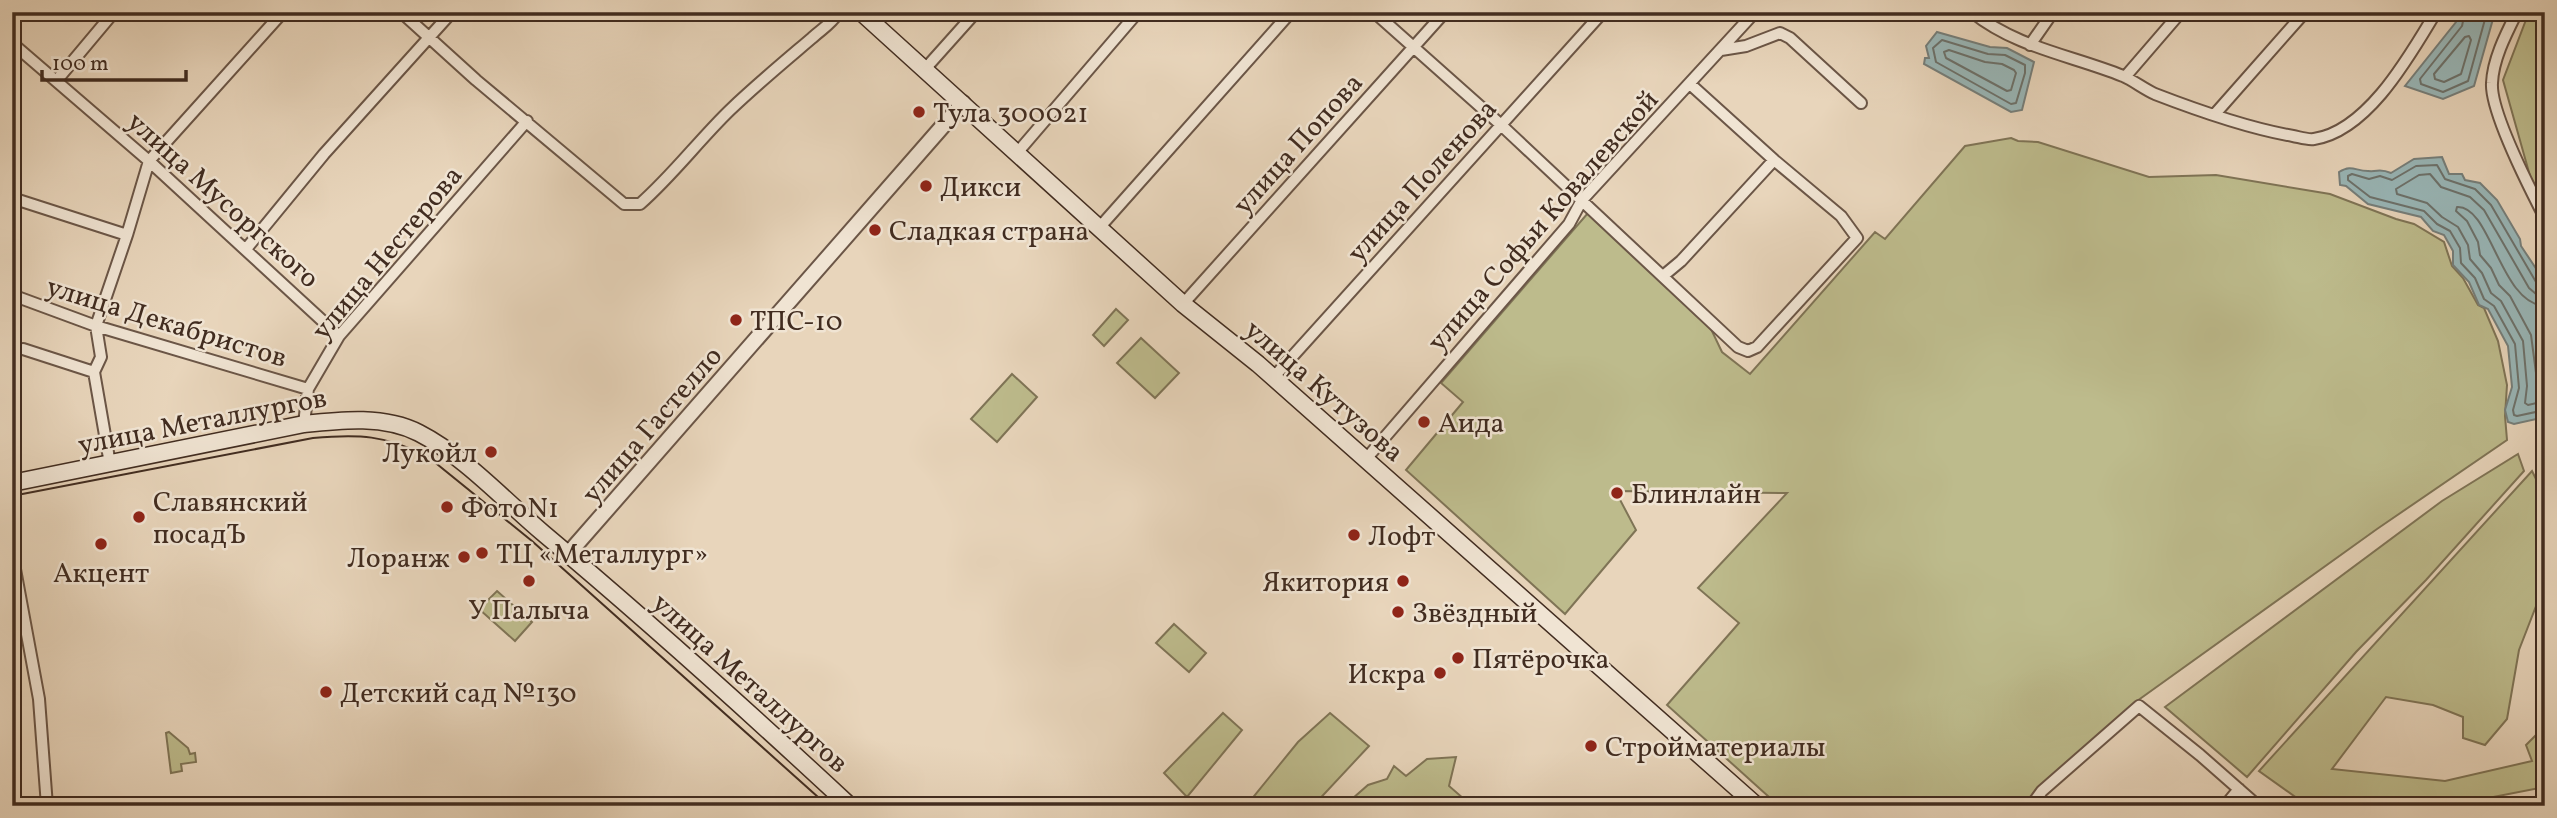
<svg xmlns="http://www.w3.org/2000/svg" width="2557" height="818" viewBox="0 0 2557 818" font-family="Vollkorn,serif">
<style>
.green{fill:#bdbb8c;stroke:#7f7456;stroke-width:2}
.water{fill:#99b7b8;stroke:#767f7b;stroke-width:2}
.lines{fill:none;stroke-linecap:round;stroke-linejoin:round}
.shore{stroke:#6d726c;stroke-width:2}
.minor-casing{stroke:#6b5647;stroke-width:14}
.tertiary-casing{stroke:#6b5647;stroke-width:18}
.secondary-casing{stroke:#412c20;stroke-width:19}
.minor{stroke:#f0e4d3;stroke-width:10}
.tertiary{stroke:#f0e4d3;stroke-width:14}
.secondary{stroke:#f0e4d3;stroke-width:16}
.tram{stroke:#412c20;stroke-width:2}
.poi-dot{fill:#8f2418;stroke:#f0e4d3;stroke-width:2.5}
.labels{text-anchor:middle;stroke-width:5;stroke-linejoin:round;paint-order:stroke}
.poi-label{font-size:28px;fill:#412c20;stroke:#f0e4d3;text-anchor:start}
.street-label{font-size:28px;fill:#412c20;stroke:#f0e4d3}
</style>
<rect width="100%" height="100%" fill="#e8d5bb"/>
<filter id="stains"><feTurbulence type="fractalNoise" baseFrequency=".00286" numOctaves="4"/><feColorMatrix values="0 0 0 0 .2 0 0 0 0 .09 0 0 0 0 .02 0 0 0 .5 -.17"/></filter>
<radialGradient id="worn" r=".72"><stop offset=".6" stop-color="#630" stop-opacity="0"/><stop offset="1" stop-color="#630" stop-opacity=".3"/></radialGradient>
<path class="green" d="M2529,12h16v193l-15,-29 -27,-96z
M2011,138l7,3 20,1 111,35 67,-2 114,19 66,25 18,5 30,18 8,24 11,12 15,27 6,3 14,33 9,44 -2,31 2,24 -130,89 -240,172 -102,90 -10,15h-246l-112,-101 72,-82 -41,-35 89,-95 -167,-2 -2,5 18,34 -71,84 -159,-144 57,-68 -22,-19 147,-170 123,116 11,23 28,22 125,-142 10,7 80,-93z
M1116,309l12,11 -24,26 -11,-11z
M1141,338l38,35 -24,25 -38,-35z
M1012,374l25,23 -40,45 -26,-23z
M2518,454l6,17 -98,109 -70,72 -109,125 -82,-70 277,-206z
M2532,471l13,26v86l-26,67 -12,69 -22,26 -22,-7v-21l-30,-12 -47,-8 -54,72 113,12 87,-20 -6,-16 19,-19v61l-98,19h-139l-49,-35z
M497,591l35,31 -17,19 -36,-32z
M1174,624l32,29 -17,19 -33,-29z
M1223,713l19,17 -55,67 -23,-24z
M1330,713l39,33 -56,60h-67l52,-64z
M169,732l19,16 2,6 5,-1 1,9 -15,2 1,7 -11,2 -5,-40z
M1456,757l-7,29 23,20h-128l24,-21 19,-6 7,-13 12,10 21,-17z"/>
<path class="water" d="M2459,12h36l-21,74 -31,13 -38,-13 51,-64z
M1937,32l53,15 17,1 27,14 -12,48 -11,2 -87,-48 1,-6h4l-3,-12z
M2442,157l7,17h13l3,6 15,3 17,17 23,39 1,7 24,36v135l-31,7 -6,-2 -3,-12 7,-23 -4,-41 -20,-37 -9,-4 -10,-23 -16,-17v-14l-9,-16 -11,-4 -12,-14 -53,-13 -22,-18 -6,-1 -1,-13c13,-8 16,-1 29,-1 11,1 11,-3 23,2l23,-14z"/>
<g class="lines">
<path class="shore" d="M2465,12l-3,14 -42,53 1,5 22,8 25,-11 19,-69
M2469,36l2,4 -10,34 -17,8 -9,-3 -1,-5 31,-37z
M1942,40l46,14 17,1 20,10v8l-9,30 -5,1 -75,-42 -3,-14z
M1949,50l36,12 17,2 12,6 2,3 -5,17 -4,1 -61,-33 -2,-6z
M2545,286l-9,-4 -45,-77 -16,-16 -30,-10 -8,-14 -21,1 -24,14 -12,-4 -11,3 -17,-5 -4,2v4l22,17 54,14 13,13 13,7 10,17 1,15 14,15 9,21 10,7 21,38 4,44 -6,22 1,5 3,1 28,-6
M2545,295l-9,-1 -7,-6 -45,-78 -14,-13 -29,-10 -11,-13 -11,1 -23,14 1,5 30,9 15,14 16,10 10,18 2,14 12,14 9,20 10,8 22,40 4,45 -2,17 3,2 17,-4
M2545,306c-45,-2 -54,-101 -88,-99l-1,4 11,10 11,21 2,13 11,13 8,17 11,11 21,39 7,53 7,3"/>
<g class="minor-casing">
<path id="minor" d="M401,12l75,68 148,124h16c33,-29 59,-64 90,-94 26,-25 55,-49 82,-72 11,-10 18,-13 27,-26
M1374,12l126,112 238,223 10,4 9,-4 100,-109 -16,-22 -67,-56 -84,-76
M1972,12c45,36 99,43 151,64 11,5 21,13 32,18 44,17 92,34 138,42 6,1 14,4 21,3 54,-8 96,-84 122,-127
M2517,12c-11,22 -24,47 -25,71 -2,28 39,108 53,135
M12,43l137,118 190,175
M2030,45l23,-33
M1721,50l25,-4 34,-13 10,5 71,65
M925,69l51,-57
M2125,77l56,-65
M57,80l57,-68
M2215,114l90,-102
M1017,153l121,-141
M12,198l115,37
M1099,228l192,-216
M246,249l78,-95 128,-142
M1663,276l18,-15 93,-101
M12,295l84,31 212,63
M1183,304l262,-292
M23,349l71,23
M1273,378l330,-366
M304,424l4,-35 31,-53 188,-215
M1366,459l203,-235 13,-24 173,-188
M110,464l-16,-92 7,-15 -5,-31 31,-91 22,-74 134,-149
M12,553l27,146 8,107
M2031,806l11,-15 97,-85 61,49 58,51
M2225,806l14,-17"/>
</g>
<g class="tertiary-casing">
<path id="tertiary" d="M568,554l395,-451"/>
</g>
<g class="secondary-casing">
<path id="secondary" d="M861,12l322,292 75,60 499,442
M12,483l292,-59c37,-4 80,-9 115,9 45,23 86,68 124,100 105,88 207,180 307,273"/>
</g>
<use href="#minor" class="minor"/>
<use href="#tertiary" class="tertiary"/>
<use href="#secondary" class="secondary"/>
<path class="tram" d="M12,496l301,-58c46,-4 72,-3 114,18l105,85 296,265"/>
</g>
<g class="poi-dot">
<circle cx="919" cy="112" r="7"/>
<circle cx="926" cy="186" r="7"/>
<circle cx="875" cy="230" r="7"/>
<circle cx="736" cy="320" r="7"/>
<circle cx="1424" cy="422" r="7"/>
<circle cx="491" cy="452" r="7"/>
<circle cx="1617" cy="493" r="7"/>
<circle cx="447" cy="507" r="7"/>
<circle cx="139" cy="517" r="7"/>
<circle cx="1354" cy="535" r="7"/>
<circle cx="101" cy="544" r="7"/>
<circle cx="482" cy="553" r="7"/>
<circle cx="464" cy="557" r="7"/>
<circle cx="529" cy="581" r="7"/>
<circle cx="1403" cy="581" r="7"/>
<circle cx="1398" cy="612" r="7"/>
<circle cx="1458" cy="658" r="7"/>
<circle cx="1440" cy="673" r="7"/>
<circle cx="326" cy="692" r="7"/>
<circle cx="1591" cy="746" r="7"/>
</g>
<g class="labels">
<g class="poi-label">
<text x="933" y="122">Тула 300021</text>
<text x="940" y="196">Дикси</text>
<text x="889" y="240">Сладкая страна</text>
<text x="750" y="330">ТПС-10</text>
<text x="1438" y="432">Аида</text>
<text x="477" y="462" text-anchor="end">Лукойл</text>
<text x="1631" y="503">Блинлайн</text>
<text x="153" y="511">Славянский<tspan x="153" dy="32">посадЪ</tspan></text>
<text x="461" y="517">ФотоN1</text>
<text x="1368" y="545">Лофт</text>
<text x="496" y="563">ТЦ «Металлург»</text>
<text x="450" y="567" text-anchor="end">Лоранж</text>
<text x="101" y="582" text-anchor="middle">Акцент</text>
<text x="1389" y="591" text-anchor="end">Якитория</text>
<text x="529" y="619" text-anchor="middle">У Палыча</text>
<text x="1412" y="622">Звёздный</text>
<text x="1472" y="668">Пятёрочка</text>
<text x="1426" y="683" text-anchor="end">Искра</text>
<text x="340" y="702">Детский сад №130</text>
<text x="1605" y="756">Стройматериалы</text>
</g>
<g class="street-label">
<text transform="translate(1297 143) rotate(-48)" y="10">улица Попова</text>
<text transform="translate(1421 180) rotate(-48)" y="10">улица Поленова</text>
<text transform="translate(224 199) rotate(42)" y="10">улица Мусоргского</text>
<text transform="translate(1542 220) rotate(-49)" y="10">улица Софьи Ковалевской</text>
<text transform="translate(386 252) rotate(-50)" y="10">улица Нестерова</text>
<text transform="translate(167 321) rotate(17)" y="10">улица Декабристов</text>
<text transform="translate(1325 390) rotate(41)" y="10">улица Кутузова</text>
<text transform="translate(202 420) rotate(-11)" y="10">улица Металлургов</text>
<text transform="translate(651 424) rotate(-49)" y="10">улица Гастелло</text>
<text transform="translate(751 682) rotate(42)" y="10">улица Металлургов</text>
</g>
</g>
<rect width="2557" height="818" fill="none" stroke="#e8d5bb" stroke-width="42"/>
<rect x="14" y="14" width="2529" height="790" fill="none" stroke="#412c20" stroke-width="3.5"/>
<rect x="21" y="21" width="2515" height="776" fill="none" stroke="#412c20" stroke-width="2"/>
<path d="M42 70v10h144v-10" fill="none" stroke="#412c20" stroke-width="3.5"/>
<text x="52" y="70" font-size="21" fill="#412c20" stroke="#f0e4d3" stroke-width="5" paint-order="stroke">100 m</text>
<rect width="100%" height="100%" filter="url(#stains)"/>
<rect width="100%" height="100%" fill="url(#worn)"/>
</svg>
